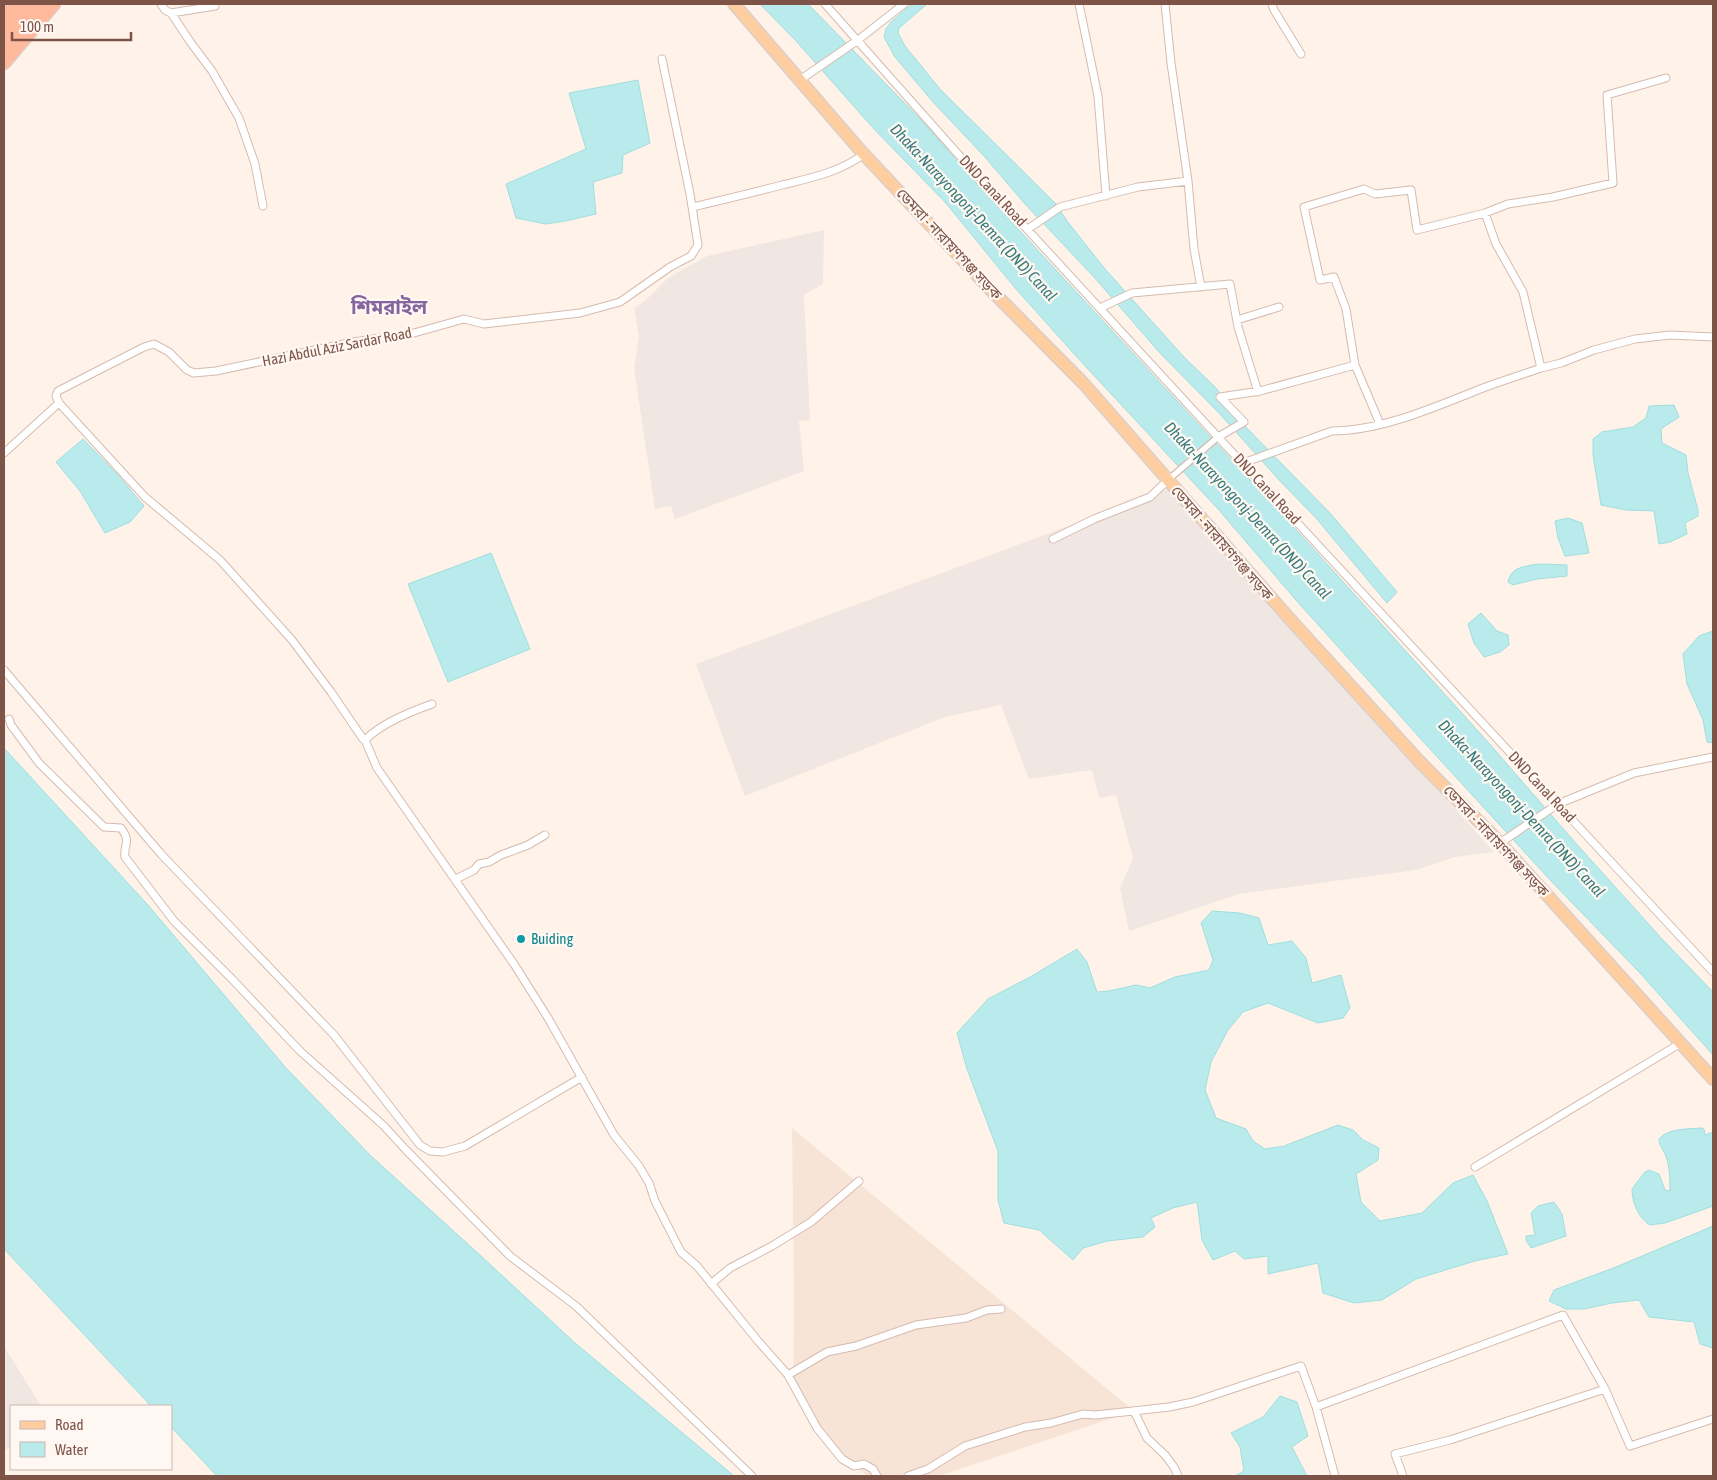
<svg xmlns="http://www.w3.org/2000/svg" width="1717" height="1480" viewBox="0 0 1717 1480" font-family="'Asap Condensed','Noto Sans Bengali',sans-serif">
<style>
.residential{fill:#f7e4d7}
.industrial{fill:#f0e7e2}
.water{fill:#baebec;stroke:#9fdedf}
.lines{fill:none;stroke-linecap:round;stroke-linejoin:round}
.pedestrian-casing{stroke:#d5bbaf;stroke-width:8}
.minor-casing{stroke:#d5bbaf;stroke-width:9}
.primary-casing{stroke:#dbcfcc;stroke-width:14}
.trunk-casing{stroke:#dbcfcc;stroke-width:15}
.pedestrian{stroke:#fff;stroke-width:5.5}
.minor{stroke:#fff;stroke-width:7}
.primary{stroke:#ffcea0;stroke-width:11}
.trunk{stroke:#ffba9d;stroke-width:12}
.culture-dot{fill:#0f9aa8;stroke:#fff8f2;stroke-width:2}
.labels{text-anchor:middle;stroke-width:4.5;stroke-linejoin:round;paint-order:stroke}
.street-label{font-size:15px;fill:#7e5448;stroke:#fff8f2}
.culture-label{font-size:15px;fill:#0d838f;stroke:#fff8f2;text-anchor:start}
.water-label{font-size:16px;font-style:italic;fill:#377b7c;stroke:#fff8f2}
.district-label{font-size:20px;font-weight:bold;fill:#8465a0;stroke:#fff8f2}
</style>
<rect width="100%" height="100%" fill="#fff3e9"/>
<path class="residential" d="M792,1128l342,283 -195,65h-71l-26,-17 -49,-76 1,-81z"/>
<path class="industrial" d="M824,230l-1,54 -19,11 6,125 -11,1 5,50 -129,48 -4,-13 -16,3 -21,-141 5,-31 -5,-29 11,-7 23,-23 39,-22z
M1171,488l91,106 232,258 -39,5 -39,13 -177,24 -110,37 -9,-43 13,-30 -17,-63 -17,3 -7,-28 -63,9 -28,-74 -56,12 -200,79 -49,-132z
M4,1346l37,60h-30v41l-7,4z"/>
<path class="water" d="M760,4h48l117,120 59,68 315,341 188,208 86,99 89,99 51,53v63l-74,-83 -88,-91 -121,-132 -135,-150 -77,-90 -143,-154 -59,-66 -71,-87 -71,-73 -77,-87z
M912,4h15l-28,24 -1,5 7,13 35,43 116,115 11,17 38,48 79,88 32,31 20,29 94,96 67,79 -10,11 -71,-85 -36,-37 -62,-69 -59,-60 -65,-75 -69,-73 -41,-48 -51,-54 -38,-45 -11,-20 2,-8 5,-7z
M638,80l12,63 -27,12 -1,18 -29,9 3,32 -31,7 -19,3 -30,-6 -10,-34 80,-35 -17,-56z
M1674,405l5,12 -18,12 1,14 24,12 2,18 10,37v6l-13,7 2,11 -17,8 -11,2 -5,-33 -28,-1 -25,-5 -8,-50v-16l9,-7 31,-5 13,-9 3,-12z
M83,439l34,35 27,32 -14,16 -25,11 -25,-42 -24,-29z
M1568,518l14,5 7,30 -24,3 -7,-18 -3,-17z
M491,553l39,96 -82,33 -40,-98z
M1540,564l27,1v11l-30,3 -24,6 -5,-3c3,-16 19,-16 32,-18z
M1481,613l16,18 11,4 1,10 -9,7 -16,5 -10,-14 -6,-19z
M1713,631v112l-6,-1 -4,-22 -16,-36 -4,-30 16,-18z
M4,748l143,156 139,164 85,88 110,100 94,87 159,133h-517l-46,-49v-21h-20l-147,-157z
M1212,911l28,2 19,5 9,27 24,-4 14,17 6,25 29,-8 9,33 -7,10 -25,5 -50,-20 -25,9 -15,18 -17,32 -6,28 11,28 30,11 7,12 12,8 19,-3 54,-21 15,5 10,10 16,8 -1,12 -22,14 5,28 19,19 42,-8 31,-30 20,-8 14,26 21,53 -33,7 -59,18 -34,21 -28,3 -31,-10 -5,-30 -50,11v-18l-24,3 -9,-8 -22,9 -11,-20 -5,-38 -24,6 -22,10 4,9 -12,10 -36,4 -24,7 -10,12 -34,-30 -35,-7 -6,-23v-49l-31,-82 -10,-36 31,-34 42,-22 47,-28 10,13 10,30 12,-1 27,-6 14,3 25,-11 34,-7 4,-10 -12,-37z
M1702,1128l2,1 1,6 8,-3v74l-48,17 -15,2c-12,-7 -18,-23 -18,-36l12,-16 5,-3 10,4 6,16 5,1c0,-12 0,-25 -5,-37 -2,-5 -6,-8 -6,-15 9,-11 30,-10 43,-11z
M1554,1202l8,12 4,22 -35,12 -5,-8v-4l9,-1 -4,-22 7,-7z
M1713,1226v122l-13,-4 -6,-22 -45,-5 -10,-17 -27,3 -28,6h-18l-17,-8 5,-11 62,-23z
M1280,1396l17,6 11,34 -16,11 15,29h-72l9,-5 -4,-24 -9,-14 32,-16z"/>
<g class="lines">
<g class="pedestrian-casing">
<path id="pedestrian" d="M1168,480l50,-43"/>
</g>
<g class="minor-casing">
<path id="minor" d="M161,4l4,6 6,3 44,-7
M825,4l133,150 260,283 495,535
M1079,4l19,92 8,100
M1165,4l6,59 17,118 6,68 7,38
M1272,4l2,6 27,44
M171,13l20,30 21,28 27,47 16,46 8,42
M800,80l58,-40 46,-36
M693,207c29,-7 59,-14 89,-22 29,-7 58,-13 82,-31
M1028,229l32,-22 78,-20 50,-6
M1100,308l32,-15 98,-9 8,43 20,65
M1237,320l42,-13
M1541,368l20,-5 33,-13 41,-11 35,-4 43,2
M59,403l-3,-7 2,-5 86,-44 10,-3 15,8 18,18 7,3 22,-2 137,-29 61,-9 50,-14 20,5 96,-11 40,-11 50,-35 21,-11 7,-11 -8,-51 -28,-135
M1380,424l-25,-59 -9,-56 -12,-32 -14,3 -16,-73 60,-18 11,5 36,-4 6,40 68,-17 23,-9 45,-7 60,-14 -6,-88 59,-17
M1218,437l26,-15 -24,-25 40,-6 95,-26
M4,453l55,-50 86,94 75,63 72,80 39,52 32,47 2,1 12,28 137,196 34,54 66,117 25,31 10,17 6,18 26,51 16,14 61,75 30,34 29,53 25,31 12,7 10,-2 9,5 4,7
M1243,463l89,-32c50,0 105,-25 151,-43 19,-7 38,-13 58,-20l-18,-76 -27,-48 -11,-31
M1053,539l41,-20 56,-22 18,-17
M4,670l157,184 173,181 86,110 10,6 13,1 22,-6 117,-69
M9,719l2,6 28,38 65,64 17,1c11,15 2,16 4,29l49,64 59,59 67,71 83,74 23,25 104,106 66,50 176,170
M365,740c17,-17 45,-28 67,-36
M1500,843l58,-39 76,-31 79,-16
M456,879l18,-9 5,-6 10,-2 12,-7 27,-10 17,-10
M1475,1167l206,-124
M711,1284l19,-16 42,-22 39,-24 48,-41
M788,1375l39,-23 29,-6 60,-21 50,-7 21,-8 14,-1
M1316,1407l247,-92 42,74
M1134,1411l13,27 18,17 9,12 4,9
M908,1476l20,-7 37,-23 60,-19 26,-4 32,-9 12,1 29,-3 45,-5 24,-5 108,-36 15,41 19,69
M1403,1476l-8,-22 55,-14 155,-51 25,57 83,-27"/>
</g>
<g class="primary-casing">
<path id="primary" d="M734,4l126,146 129,138 95,96 204,233 130,143 82,83 213,236"/>
</g>
<g class="trunk-casing">
<path id="trunk" d="M4,17l12,-13
M4,33l24,-29
M4,49l38,-45
M4,63l50,-59"/>
</g>
<use href="#pedestrian" class="pedestrian"/>
<use href="#minor" class="minor"/>
<use href="#primary" class="primary"/>
<use href="#trunk" class="trunk"/>
</g>
<circle class="culture-dot" cx="521" cy="939" r="5"/>
<g class="labels">
<g class="street-label">
<text transform="translate(993 191) rotate(47)" y="5">DND Canal Road</text>
<text transform="translate(949 244) rotate(47)" y="5">ডেমরা - নারায়ণগঞ্জ সড়ক</text>
<text transform="translate(337 347) rotate(-11)" y="5">Hazi Abdul Aziz Sardar Road</text>
<text transform="translate(1267 489) rotate(47)" y="5">DND Canal Road</text>
<text transform="translate(1222 543) rotate(49)" y="5">ডেমরা - নারায়ণগঞ্জ সড়ক</text>
<text transform="translate(1542 787) rotate(47)" y="5">DND Canal Road</text>
<text transform="translate(1496 841) rotate(47)" y="5">ডেমরা - নারায়ণগঞ্জ সড়ক</text>
</g>
<g class="culture-label">
<text x="531" y="944">Buiding</text>
</g>
<g class="water-label">
<text transform="translate(974 212) rotate(47)" y="6">Dhaka-Narayongonj-Demra (DND) Canal</text>
<text transform="translate(1248 510) rotate(47)" y="6">Dhaka-Narayongonj-Demra (DND) Canal</text>
<text transform="translate(1522 808) rotate(47)" y="6">Dhaka-Narayongonj-Demra (DND) Canal</text>
</g>
<g class="district-label">
<text x="389" y="314">শিমরাইল</text>
</g>
</g>
<rect width="1717" height="1480" fill="none" stroke="#7e5448" stroke-width="10"/>
<rect x="10" y="1405" width="162" height="65" fill="#fff8f2" stroke="#cbb6ae"/>
<rect x="20" y="1421" width="25" height="8" fill="#ffcea0" stroke="#cbb6ae"/>
<text x="55" y="1430" font-size="15" fill="#7e5448">Road</text>
<rect x="20" y="1442" width="25" height="15" fill="#baebec" stroke="#cbb6ae"/>
<text x="55" y="1455" font-size="15" fill="#7e5448">Water</text>
<path d="M12 32v8h119v-8" fill="none" stroke="#7e5448" stroke-width="2.5"/>
<text x="20" y="32" font-size="15" fill="#7e5448" stroke="#fff8f2" stroke-width="4" paint-order="stroke">100 m</text>
</svg>
